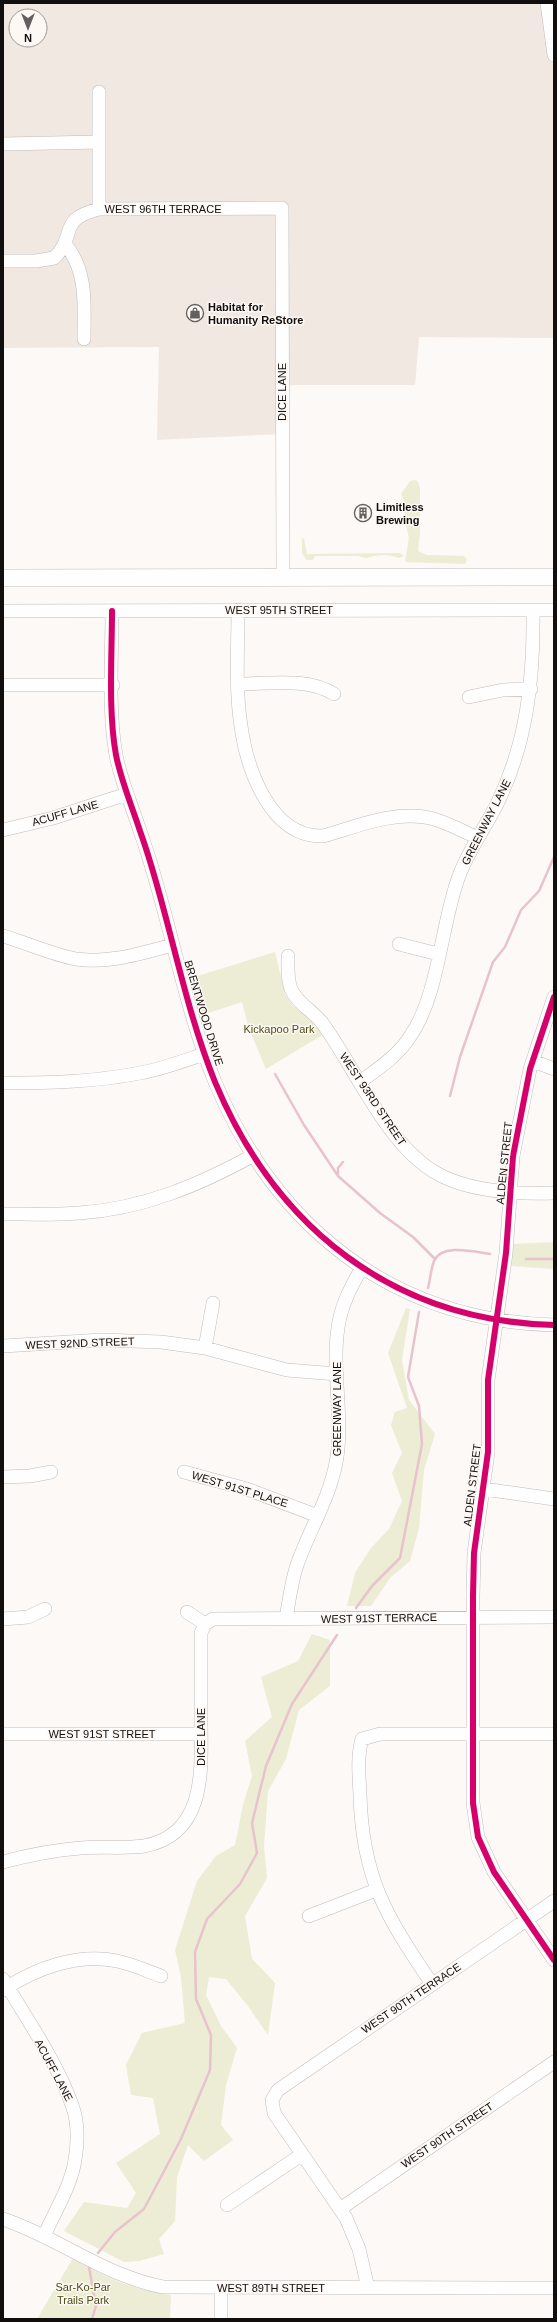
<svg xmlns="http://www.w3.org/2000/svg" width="557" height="2322" viewBox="0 0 557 2322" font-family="Arial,sans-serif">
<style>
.built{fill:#f1e8e1;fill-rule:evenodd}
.green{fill:#edecd4}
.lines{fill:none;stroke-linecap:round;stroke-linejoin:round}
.stream{stroke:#e8c3ce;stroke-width:2.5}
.minor-casing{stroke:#bfbcbb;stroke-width:14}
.major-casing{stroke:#bfbcbb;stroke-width:18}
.minor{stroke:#fffefe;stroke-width:13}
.major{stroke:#fffefe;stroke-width:17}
.cycleway-casing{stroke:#fef8f4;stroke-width:8}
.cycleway{stroke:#d6006c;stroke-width:6}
.labels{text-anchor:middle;stroke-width:3;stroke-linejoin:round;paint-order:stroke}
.street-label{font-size:11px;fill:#110e0d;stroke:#fef8f4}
.poi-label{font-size:11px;font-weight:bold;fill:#110e0d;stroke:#fef8f4;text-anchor:start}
.park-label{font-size:11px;fill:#4d4d16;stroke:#fef8f4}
</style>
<rect width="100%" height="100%" fill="#fcf9f6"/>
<path class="built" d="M3,3h551v335l-135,-1 -4,48h-132l-1,49 -125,6 2,-93 -156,1zM16,16h24v24h-24z"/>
<path class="green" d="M415,480l3,2 2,6v45l-2,18 9,4 37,1 3,3 -2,5 -60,-2 4,-24 -5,-22 1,-13 -4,-9 9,-13z
M304,538l3,17 2,-1 91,-1 4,3 -5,2c-11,-5 -23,-3 -33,0l-8,-2h-43l-2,4h-6l-5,-6v-14z
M275,952l10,42 8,12 13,8 18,20 -58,35 -17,-40 -7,-27 -43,14 -11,-37z
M554,1242v27l-43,-3 2,-22z
M406,1308l4,1 -8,51 7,40 26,34 -11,36 -5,58 -9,33 -20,17 -19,28h-24l8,-33 16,-25 18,-19 13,-28 -10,-28 10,-20 -11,-28 4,-13 12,-4 -19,-55z
M312,1634l18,6v46l-31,24 -13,49 -18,32 -4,55 3,32 -22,38 7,43 23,24 -7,52 -20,-29 -22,-27 -17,-2 -3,18 15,31 16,22 -11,37 -5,40 12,15 -29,21 -16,-16 -11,32 -2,44 -16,18 5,15 -25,7 -15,1 -60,-31 20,-29 43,6 9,-15 -20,-30 44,-29 -7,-36 -22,-3 -5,-30 16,-32 43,-10 -4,-46 -6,-27 22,-69 19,-25 19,-11 8,-40 9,-29 -7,-35 27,-24 -11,-40 37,-16z
M73,2258c37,22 55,30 98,37l-1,24h-133z"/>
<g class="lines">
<path class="stream" d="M275,1074l29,51 34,51 42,37 33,24 22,22
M450,1096l10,-39 33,-95 12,-15 16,-37 18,-19 15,-34
M338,1176v-8l5,-6
M526,1259h28
M428,1288c2,-8 3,-19 6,-27 8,-18 41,-9 56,-7
M356,1608l16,-22 28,-28 22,-114 -3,-38 -11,-29 11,-65
M98,2253l17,-21 29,-23 37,-70 29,-69 1,-35 -15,-36 -1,-47 12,-33 33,-35 17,-31 -5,-30 14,-57 26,-62 45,-69
M89,2267l7,39 -4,13"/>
<g class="minor-casing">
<path id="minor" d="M547,3l7,52
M3,144l96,-2
M99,209v-117
M65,244c23,27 19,62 19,95
M3,261h33l18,-3c24,-23 2,-38 45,-49l183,-1 1,369
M238,610c0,39 -3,78 3,116 6,44 30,112 82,110 33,-9 72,-26 107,-18 17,4 32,13 48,20
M3,611l551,-1
M112,611c0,45 -4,100 4,144 5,26 16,51 24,76 9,25 16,50 23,76 16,59 29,118 52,175 61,146 178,239 339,243
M238,684c30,0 70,-7 96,10
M3,685h110
M469,697l34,-7 28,-1
M3,830l50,-12 74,-24
M3,936c24,7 48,18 73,23 33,5 66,-6 97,-14
M399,944l39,10
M288,956c0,11 -1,23 3,33 6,15 23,22 32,35 34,47 64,122 115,150 33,18 80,20 116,19
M554,997l-24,72 -17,87 -7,97 -18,127v72l-14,101 -1,43v207l5,34 16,35 60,88
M533,1061l21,8
M360,1082c19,-14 39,-27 51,-47 28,-41 30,-111 48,-159 9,-25 26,-48 38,-72 30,-61 37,-126 36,-194
M3,1083c46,0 91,-1 137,-10 22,-4 43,-12 64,-19
M3,1214c25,0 51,1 76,-1 64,-4 120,-28 175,-58
M3,1346l99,-6 59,2 44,6 82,22 50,4
M205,1348l8,-45
M184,1472l63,17 71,27
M3,1477l27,-1 21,-4
M484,1489l70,10
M187,1612l18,12
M3,1619l25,-2 17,-8
M286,1619c3,-18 5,-36 11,-54 12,-34 32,-66 39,-102 9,-48 -7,-98 4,-146 4,-18 13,-33 22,-50
M205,1624l8,-5 341,-2
M3,1734h198
M3,1862c26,-7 51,-12 78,-14 21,-2 42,1 63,-2 64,-12 57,-79 57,-128 0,-28 0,-57 0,-85l4,-9
M309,1916l67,-26
M3,1979c22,37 55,85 69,126 6,16 6,37 3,55 -4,26 -20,51 -31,76
M432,1984c-46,-68 -70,-106 -72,-190 -1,-19 -3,-37 2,-55l18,-5h174
M3,1990c33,-22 74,-37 114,-29 15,3 30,10 44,15
M227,2205l74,-50
M340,2209l214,-147
M3,2219c56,19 102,57 160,68l391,1
M368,2288l-9,-39 -13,-31 -72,-105 -2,-13 6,-10 276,-189
M221,2319v-31"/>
</g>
<g class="major-casing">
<path id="major" d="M3,578l551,-1"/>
</g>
<use href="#minor" class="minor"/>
<use href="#major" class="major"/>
<g class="cycleway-casing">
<path id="cycleway" d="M112,611c0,45 -4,100 4,144 5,26 16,51 24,76 9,25 16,50 23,76 16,59 29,118 52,175 61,146 178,239 339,243
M554,997l-24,72 -17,87 -7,97 -18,127v72l-14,101 -1,43v207l5,34 16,35 60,88"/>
</g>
<use href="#cycleway" class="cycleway"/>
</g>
<defs>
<g id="shop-ring" transform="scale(0.9)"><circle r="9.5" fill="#fef8f4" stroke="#63605f" stroke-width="1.5"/><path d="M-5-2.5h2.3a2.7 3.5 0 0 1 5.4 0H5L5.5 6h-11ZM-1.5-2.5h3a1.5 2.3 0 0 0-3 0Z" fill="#63605f"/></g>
<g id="building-ring" transform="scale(0.9)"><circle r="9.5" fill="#fef8f4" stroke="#63605f" stroke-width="1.5"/><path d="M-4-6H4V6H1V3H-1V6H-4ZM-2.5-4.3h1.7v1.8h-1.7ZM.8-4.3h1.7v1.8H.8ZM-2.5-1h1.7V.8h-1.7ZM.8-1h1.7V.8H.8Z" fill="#63605f"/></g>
</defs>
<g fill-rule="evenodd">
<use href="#shop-ring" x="195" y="313"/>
<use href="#building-ring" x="363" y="513"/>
</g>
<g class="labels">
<g class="street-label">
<text x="163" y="213">WEST 96TH TERRACE</text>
<text transform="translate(282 392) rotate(-90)" y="4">DICE LANE</text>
<text x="279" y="614">WEST 95TH STREET</text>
<text transform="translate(65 813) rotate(-16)" y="4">ACUFF LANE</text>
<text transform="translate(486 822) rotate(-63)" y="4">GREENWAY LANE</text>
<text transform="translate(204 1013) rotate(73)" y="4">BRENTWOOD DRIVE</text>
<text transform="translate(373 1099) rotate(56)" y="4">WEST 93RD STREET</text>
<text transform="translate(504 1163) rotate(-84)" y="4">ALDEN STREET</text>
<text transform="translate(80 1343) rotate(-2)" y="4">WEST 92ND STREET</text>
<text transform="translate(337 1409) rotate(-90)" y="4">GREENWAY LANE</text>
<text transform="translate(472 1485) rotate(-83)" y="4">ALDEN STREET</text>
<text transform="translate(240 1489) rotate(17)" y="4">WEST 91ST PLACE</text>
<text transform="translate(379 1618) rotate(-1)" y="4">WEST 91ST TERRACE</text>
<text x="102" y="1738">WEST 91ST STREET</text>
<text transform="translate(201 1737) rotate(-90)" y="4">DICE LANE</text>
<text transform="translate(411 1998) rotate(-34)" y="4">WEST 90TH TERRACE</text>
<text transform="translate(54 2070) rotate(62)" y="4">ACUFF LANE</text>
<text transform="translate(447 2135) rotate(-34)" y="4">WEST 90TH STREET</text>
<text x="271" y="2292">WEST 89TH STREET</text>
</g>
<g class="poi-label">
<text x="208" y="311">Habitat for<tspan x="208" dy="13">Humanity ReStore</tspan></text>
<text x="376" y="511">Limitless<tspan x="376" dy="13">Brewing</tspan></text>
</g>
<g class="park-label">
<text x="279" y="1033">Kickapoo Park</text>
<text x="83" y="2291">Sar-Ko-Par<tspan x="83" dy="13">Trails Park</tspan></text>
</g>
</g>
<rect width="557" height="2322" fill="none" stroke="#110e0d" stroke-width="8"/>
<g transform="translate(28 28) rotate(180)"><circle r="19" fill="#fef8f4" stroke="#9f9a98"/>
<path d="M0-3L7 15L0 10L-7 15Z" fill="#63605f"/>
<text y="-6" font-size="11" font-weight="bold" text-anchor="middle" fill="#110e0d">N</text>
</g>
</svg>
